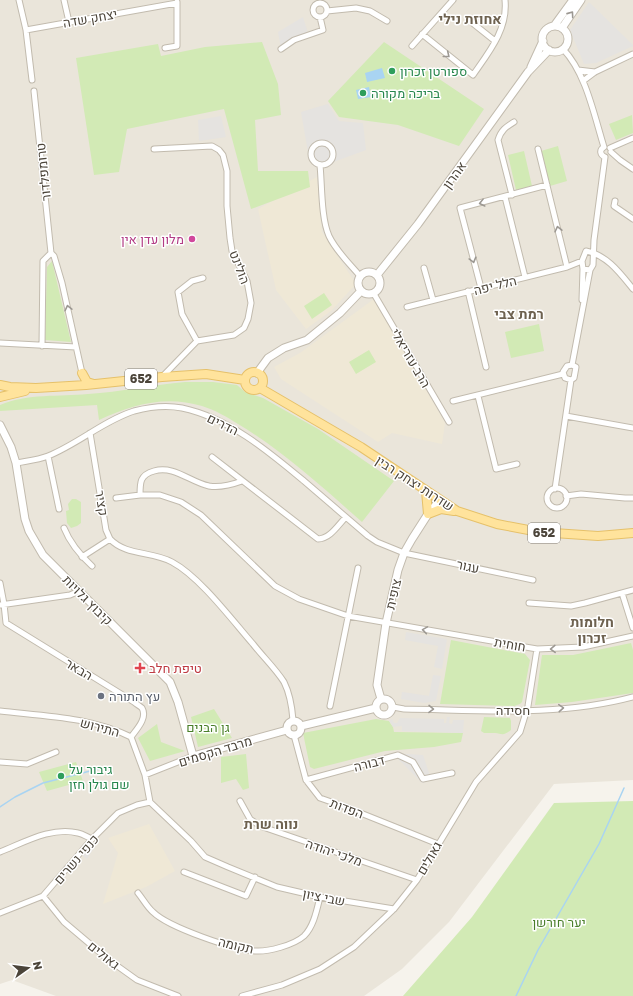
<svg xmlns="http://www.w3.org/2000/svg" width="633" height="996" viewBox="0 0 633 996" font-family="'Golos Text',Heebo,sans-serif">
<style>
.residential{fill:#eae5da}
.education{fill:#efe8d6}
.green{fill:#d2eab5}
.parking{fill:#e5e3e0}
.water{fill:#a9d4f2}
.lines{fill:none;stroke-linecap:round;stroke-linejoin:round}
.stream{stroke:#a9d4f2;stroke-width:1.5}
.minor-casing{stroke:#c2bbae;stroke-width:7}
.tertiary-casing{stroke:#c2bbae;stroke-width:9}
.primary-casing{stroke:#e6c16a;stroke-width:10}
.minor{stroke:#fff;stroke-width:5}
.tertiary{stroke:#fff;stroke-width:7}
.primary{stroke:#ffe39c;stroke-width:8}
.oneway{stroke:#9c9892}
.leisure-dot{fill:#2e9e5b;stroke:#fff;stroke-width:1.5}
.hotel-dot{fill:#d1479c;stroke:#fff;stroke-width:1.5}
.health-dot{fill:#e0444e;stroke:#fff;stroke-width:1.5}
.worship-dot{fill:#6b7280;stroke:#fff;stroke-width:1.5}
.labels{text-anchor:middle;stroke-width:3;stroke-linejoin:round;paint-order:stroke}
.shield{fill:#fff;stroke:#817c74;stroke-width:1}
.shield-label{font-size:12px;font-weight:bold;fill:#4b4439}
.street-label{font-size:13px;fill:#4b4439;stroke:#fff}
.leisure-label{font-size:13px;fill:#27864d;stroke:#fff;text-anchor:start}
.hotel-label{font-size:13px;fill:#b23c85;stroke:#fff;text-anchor:end}
.health-label{font-size:13px;fill:#be3a42;stroke:#fff;text-anchor:start}
.worship-label{font-size:13px;fill:#5b616d;stroke:#fff;text-anchor:start}
.park-label{font-size:13px;fill:#4a7f2a;stroke:#fff}
.neighbourhood-label{font-size:14px;font-weight:bold;fill:#6e6250;stroke:#fff}
</style>
<rect width="100%" height="100%" fill="#f6f3ec"/>
<path class="residential" d="M0,0h633v780l-79,4 -105,138 -47,47 -38,27h-308l-44,-16 -12,4z"/>
<path class="education" d="M317,177l5,55 34,52 -25,27 -25,18 -30,-39 -18,-81z
M374,299l71,124 -3,21 -50,-11 -14,9 -97,-63 -7,-12 26,-14z
M149,824l26,47 -29,16 -43,17 15,-51 -10,-15z"/>
<path class="green" d="M262,42l16,42 3,31 -26,5 3,51h50l2,16 -59,22 -27,-100 -97,20 -8,43 -25,3 -18,-117 82,-14 3,12 44,-9z
M384,42l100,67 -25,37 -61,-21 -59,-8 -11,-16z
M632,115l1,18 -17,7 -7,-16z
M558,146l9,35 -17,5 -9,-35z
M524,151l8,35 -16,4 -8,-35z
M52,261l19,81 -26,-2 2,-73z
M324,293l8,12 -20,14 -8,-13z
M539,324l5,27 -33,7 -6,-26z
M369,350l7,12 -20,12 -7,-12z
M185,382h28l24,3 8,7 18,6 55,31 76,52 -32,41c-40,-35 -79,-71 -124,-98 -11,-7 -23,-14 -36,-18 -36,-11 -69,-2 -103,14l-2,-15 -97,6v-6c28,-12 59,-8 88,-11 32,-2 65,-9 97,-12z
M72,499h4l5,3v21l-4,3 -6,2 -4,-5 -1,-12 3,-1 -1,-6z
M451,640l74,14 5,6 -8,42 -2,2 -6,2 -74,-2z
M631,643l2,7v43l-61,9 -37,3 7,-50h31z
M214,709l18,29 -34,9 -7,-30z
M484,717l26,1 1,3v9c-7,6 -9,4 -16,3 -4,0 -7,0 -11,0l-3,-2z
M376,719l13,2 4,6 1,5 69,1 -2,9 -27,5 -49,4 -71,18 -4,-2 -7,-34z
M157,724l4,18 24,9 -35,10 -12,-23z
M246,754l3,34 -6,2 -7,-11 -15,4v-26z
M76,762l7,19 -36,10 -8,-19z
M633,801v195h-230l69,-79 82,-114z"/>
<path class="parking" d="M589,2l44,43v1l-37,17 -12,1 -14,-34z
M303,17l6,19 -28,13 -3,-17z
M328,104l11,17 24,2 3,27 -46,17 -11,-9 -8,-46z
M221,116l5,21 -27,4 -1,-21z
M406,632l41,7 -5,30 -8,-2 4,-21 -33,-6z
M433,675l8,1 -5,25 -12,2 -23,-4 1,-7 27,4z
M447,717h3l-1,6 3,1 1,-4h11l-1,13 -61,-2v-5l-9,1 -4,-6 3,-2 2,4h3l3,-5 44,1v4h2z
M392,753l31,2 8,24 -9,4z
M91,842l5,3 -9,14 -5,-4z"/>
<path class="water" d="M382,68l3,10 -18,4 -2,-9z
M369,87l2,10 -13,2 -2,-9z"/>
<g class="lines">
<path class="stream" d="M0,807l15,-10 28,-14 55,-14
M516,996l22,-46 61,-106 25,-56"/>
<g class="minor-casing">
<path id="minor" d="M19,0l7,30 6,50
M64,0l5,22
M313 10a7 7 0 1 1 14 0a7 7 0 1 1-14 0Z
M327,11l29,-3 14,3 17,10
M470,21l25,20
M26,30l151,-27
M422,34l51,41c16,-23 35,-46 32,-75
M412,46l41,-46
M165,48l12,-2v-44
M281,49l13,-9 29,-10 -3,-13
M563,49c23,24 31,66 41,98
M578,70l17,2
M583,81l12,-9 38,-18
M34,91l17,162 3,3 8,27 20,90
M311 154a11 11 0 1 1 22 0a11 11 0 1 1-22 0Z
M604,147c-5,3 -4,8 1,10
M610,148l23,-10
M154,149l58,-3 7,4 4,5 4,16v35l3,32 2,13 15,30 4,22 -3,16 -4,9 -10,7 -37,6 -35,36
M538,149l29,118
M611,152l9,8 13,9
M320,165c2,20 1,53 9,71 7,15 20,27 31,40
M512,195l-14,-55c3,-10 8,-13 16,-18
M505,197l20,80
M615,201l-1,5 19,13
M424,268l9,32
M590,270l-7,-1 -1,-8 4,-10c21,4 34,22 47,38
M481,288l-21,-80 87,-23
M468,291l18,76
M374,294l75,128
M582,300l1,-31
M407,307l160,-40 15,-6
M197,341l-15,-27 -4,-22 14,-11 11,-3
M0,343l76,4
M42,346l1,-85 8,-8
M572,365l18,-95 3,-5 1,-25 11,-83
M571,380l-6,-2 -2,-6 4,-6 5,-1
M571,380l3,-2 2,-11 -4,-2
M478,396l18,73 21,-5
M453,401l110,-27
M566,416l67,12
M48,456l11,53
M212,457l106,82c12,0 20,-14 28,-22
M16,463c10,-2 22,-3 32,-7 30,-12 55,-35 86,-45 15,-4 33,-6 48,-3 47,10 86,43 122,73 21,18 43,37 64,55l9,6 27,11 129,27
M547 498a10 10 0 1 1 20 0a10 10 0 1 1-20 0Z
M555,489l16,-109
M140,495c0,-13 0,-20 14,-24 20,-6 36,11 55,15 11,2 22,-1 33,-5
M566,496l15,-2 44,4h8
M116,498l24,-3h20l21,7 20,13 74,71 24,13 49,17 189,33 46,-2 50,-11
M64,528c6,15 16,27 28,38
M110,539c16,17 42,12 62,23 28,15 60,58 81,82 10,13 22,24 31,38 6,12 8,25 9,38
M82,557l28,-18 -4,-9 -16,-97
M0,583l4,21 2,19 128,79c2,2 6,4 8,6 6,10 -6,22 -11,29
M622,593l11,35
M529,603l42,3 14,-3 48,-13
M0,605l70,-10 9,-4
M330,706l28,-138
M393,707l11,2c76,1 155,8 229,-12
M0,711c44,5 91,6 131,26l14,38 5,27
M294,735l12,45 14,18 23,8 95,38
M0,762l27,2 29,-12
M145,775l48,-19
M306,780l92,-25 15,7 10,17 29,-6
M240,801l10,18 10,7 157,54
M150,802l41,39 14,16 23,10 49,20 43,10 74,12
M0,852c23,-9 52,-26 78,-19 5,1 9,4 14,6
M184,872l62,24 9,-19
M138,893c5,6 9,14 15,19 15,15 81,38 102,39 13,1 39,-6 49,-15 10,-10 13,-27 16,-39
M43,896l21,26 45,38 28,20 41,16
M0,913l43,-17 49,-57 26,-26 19,-8 13,-3
M242,996l40,-11 38,-16 34,-22 40,-38 23,-29 59,-98 44,-50 8,-26 9,-57"/>
</g>
<g class="tertiary-casing">
<path id="tertiary" d="M554,26l19,-26
M542 39a13 13 0 1 1 26 0a13 13 0 1 1-26 0Z
M562,28l19,-28
M531,67l12,-26
M358 283a11 11 0 1 1 22 0a11 11 0 1 1-22 0Z
M377,275l41,-51 110,-152 21,-22
M257,373l11,-15 16,-10 23,-8 33,-27 21,-22
M0,425l11,22 5,16 9,56 4,12 14,24 127,127 8,20 15,54 94,-26
M376 707a8 8 0 1 1 16 0a8 8 0 1 1-16 0Z
M381,699l-4,-14 9,-62 12,-53 6,-17 8,-14 16,-25 12,-14
M287 728a7 7 0 1 1 14 0a7 7 0 1 1-14 0Z
M301,726l75,-18"/>
</g>
<g class="primary-casing">
<path id="primary" d="M245 381a9 9 0 1 1 18 0a9 9 0 1 1-18 0Z
M82,373l5,9 7,2
M0,385l10,2 26,1 50,-3 76,-8 44,-3 39,6
M260,388l101,59 96,64 40,13 42,8 59,4 35,-3
M0,397l25,-6
M426,491l2,23 13,-5 13,2"/>
</g>
<use href="#minor" class="minor"/>
<use href="#tertiary" class="tertiary"/>
<use href="#primary" class="primary"/>
</g>
<defs><path id="oneway-chevron" d="M-2-3.5L2.5 0L-2 3.5" fill="none" stroke-width="1.6" stroke-linecap="round" stroke-linejoin="round"/></defs>
<g class="oneway">
<use href="#oneway-chevron" transform="translate(571 14) rotate(-55)"/>
<use href="#oneway-chevron" transform="translate(447 55) rotate(39)"/>
<use href="#oneway-chevron" transform="translate(482 203) rotate(166)"/>
<use href="#oneway-chevron" transform="translate(558 229) rotate(-103)"/>
<use href="#oneway-chevron" transform="translate(473 260) rotate(75)"/>
<use href="#oneway-chevron" transform="translate(68 308) rotate(-103)"/>
<use href="#oneway-chevron" transform="translate(425 630) rotate(-171)"/>
<use href="#oneway-chevron" transform="translate(553 649) rotate(178)"/>
<use href="#oneway-chevron" transform="translate(561 708) rotate(-4)"/>
<use href="#oneway-chevron" transform="translate(431 709) rotate(1)"/>
</g>
<g class="leisure-dot">
<circle cx="392" cy="71" r="4"/>
<circle cx="363" cy="93" r="4"/>
<circle cx="61" cy="776" r="4"/>
</g>
<circle class="hotel-dot" cx="192" cy="239" r="4"/>
<path class="health-dot" d="M138 662h4v4h4v4h-4v4h-4v-4h-4v-4h4z"/>
<circle class="worship-dot" cx="101" cy="696" r="4"/>
<g class="labels">
<g class="shield">
<rect x="125" y="369" width="32" height="20" rx="3"/>
<rect x="528" y="523" width="32" height="20" rx="3"/>
</g>
<g class="shield-label">
<text x="141" y="383">652</text>
<text x="544" y="537">652</text>
</g>
<g class="street-label">
<text transform="translate(90 18) rotate(-10)" y="5">יצחק שדה</text>
<text transform="translate(43 172) rotate(-96)" y="5">טרומפלדור</text>
<text transform="translate(454 175) rotate(-54)" y="5">אהרון</text>
<text transform="translate(240 267) rotate(69)" y="5">הולינט</text>
<text transform="translate(495 285) rotate(-14)" y="5">הלל יפה</text>
<text transform="translate(411 358) rotate(60)" y="5">הרב עזריאלי</text>
<text transform="translate(223 424) rotate(26)" y="5">הדרים</text>
<text transform="translate(415 483) rotate(33)" y="5">שדרות יצחק רבין</text>
<text transform="translate(102 503) rotate(81)" y="5">קציר</text>
<text transform="translate(468 566) rotate(12)" y="5">עגור</text>
<text transform="translate(393 594) rotate(-77)" y="5">צופית</text>
<text transform="translate(88 600) rotate(45)" y="5">קיבוץ גלויות</text>
<text transform="translate(510 644) rotate(10)" y="5">חוחית</text>
<text transform="translate(79 669) rotate(31)" y="5">הבאר</text>
<text x="513" y="715">חסידה</text>
<text transform="translate(100 727) rotate(15)" y="5">התירוש</text>
<text transform="translate(215 751) rotate(-17)" y="5">מרבד הקסמים</text>
<text transform="translate(369 763) rotate(-14)" y="5">דבורה</text>
<text transform="translate(347 808) rotate(21)" y="5">הפדות</text>
<text transform="translate(334 852) rotate(19)" y="5">מלכי יהודה</text>
<text transform="translate(429 858) rotate(-60)" y="5">גאולים</text>
<text transform="translate(76 859) rotate(-49)" y="5">כנפי נשרים</text>
<text transform="translate(324 897) rotate(11)" y="5">שבי ציון</text>
<text transform="translate(236 945) rotate(13)" y="5">תקומה</text>
<text transform="translate(104 955) rotate(39)" y="5">גאולים</text>
</g>
<g class="leisure-label">
<text x="400" y="76">ספורטן זכרון</text>
<text x="371" y="98">בריכה מקורה</text>
<text x="69" y="774">גיבור על<tspan x="69" dy="15">שם גולן חזן</tspan></text>
</g>
<g class="hotel-label">
<text x="184" y="244">מלון עדן אין</text>
</g>
<g class="health-label">
<text x="149" y="673">טיפת חלב</text>
</g>
<g class="worship-label">
<text x="109" y="701">עץ התורה</text>
</g>
<g class="park-label">
<text x="208" y="732">גן הבנים</text>
<text x="559" y="927">יער חורשן</text>
</g>
<g class="neighbourhood-label">
<text x="470" y="24">אחוזת נילי</text>
<text x="519" y="319">רמת צבי</text>
<text x="592" y="627">חלומות<tspan x="592" dy="16">זכרון</tspan></text>
<text x="271" y="829">נווה שרת</text>
</g>
</g>
<g transform="translate(28 968) rotate(76)" stroke="#ffffff" stroke-width="3" paint-order="stroke">
<path d="M0-3L7 15L0 10L-7 15Z" fill="#4b4439"/>
<text y="-6" font-size="11" font-weight="bold" text-anchor="middle" fill="#4b4439">N</text>
</g>
</svg>
